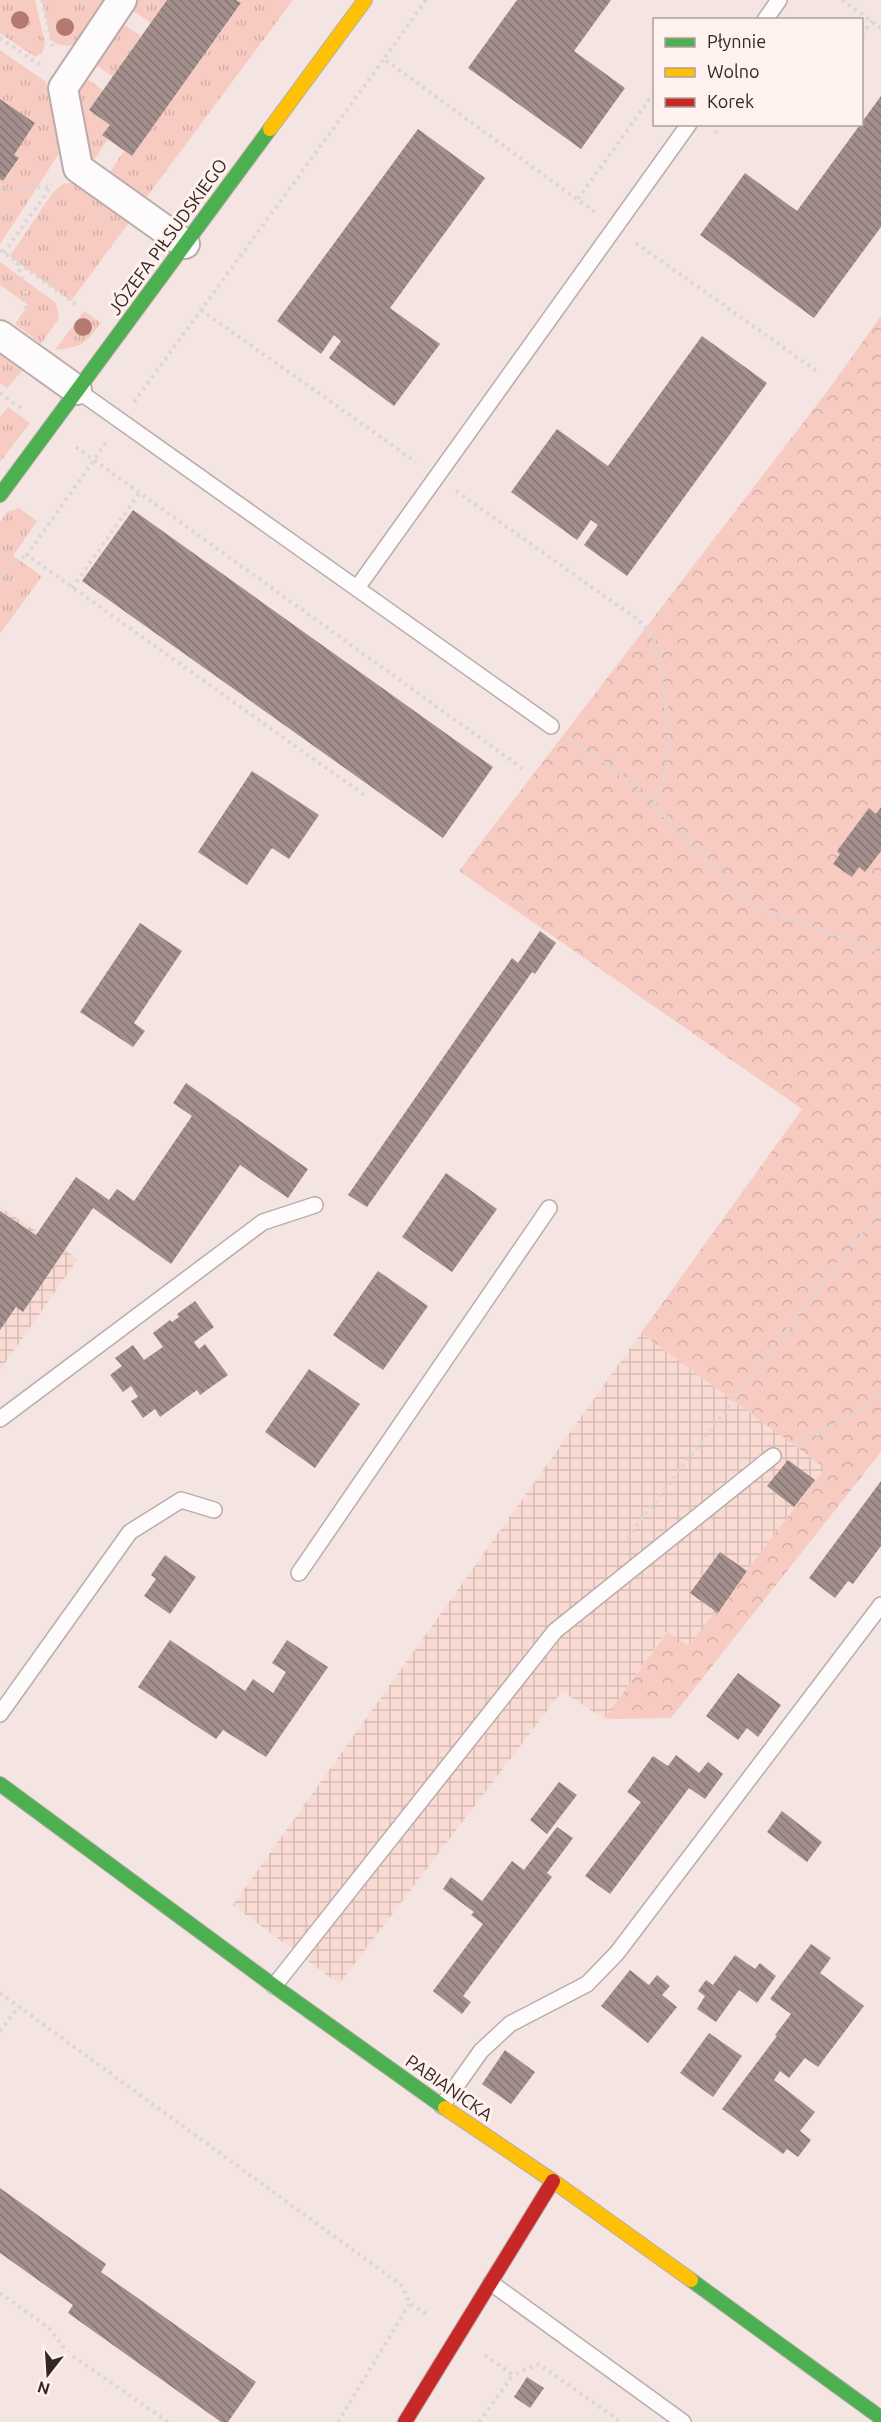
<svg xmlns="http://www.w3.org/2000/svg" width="881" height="2422" viewBox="0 0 881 2422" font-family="Ubuntu,sans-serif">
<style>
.industrial{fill:url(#industrial-grid)}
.grass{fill:url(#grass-tufts)}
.forest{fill:url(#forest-crowns)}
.building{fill:url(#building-back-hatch)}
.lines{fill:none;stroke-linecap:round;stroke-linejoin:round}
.lane-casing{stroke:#b9aca9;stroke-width:18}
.street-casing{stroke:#b9aca9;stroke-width:32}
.fast-casing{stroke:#b9aca9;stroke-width:16}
.slow-casing{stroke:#b9aca9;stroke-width:16}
.jam-casing{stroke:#b9aca9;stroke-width:16}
.path{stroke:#dbd7d6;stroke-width:4;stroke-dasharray:3 4.5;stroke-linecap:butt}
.lane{stroke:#fdfbfb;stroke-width:15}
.street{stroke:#fdfbfb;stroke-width:28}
.fast{stroke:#4caf50;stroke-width:14}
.slow{stroke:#ffc107;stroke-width:14}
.jam{stroke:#c62828;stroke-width:14}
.tree{fill:#b57a6f}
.labels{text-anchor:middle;stroke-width:6;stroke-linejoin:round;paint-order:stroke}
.street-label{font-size:18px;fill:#342724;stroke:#fff1ed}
</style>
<defs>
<pattern id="industrial-grid" width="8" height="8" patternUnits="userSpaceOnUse" patternTransform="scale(1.5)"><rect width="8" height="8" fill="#f9dbd4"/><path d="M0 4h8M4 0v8" fill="none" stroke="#d6bcb6"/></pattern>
<pattern id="grass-tufts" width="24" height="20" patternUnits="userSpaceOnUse" patternTransform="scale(1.5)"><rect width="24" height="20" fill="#f7cbc2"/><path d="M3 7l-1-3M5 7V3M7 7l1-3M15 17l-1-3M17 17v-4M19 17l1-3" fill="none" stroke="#d4aea7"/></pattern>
<pattern id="forest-crowns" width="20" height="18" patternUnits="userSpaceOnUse" patternTransform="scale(1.5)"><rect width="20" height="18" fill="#f7cbc2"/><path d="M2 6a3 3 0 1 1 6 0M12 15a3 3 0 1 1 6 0" fill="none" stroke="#d4aea7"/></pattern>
<pattern id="building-back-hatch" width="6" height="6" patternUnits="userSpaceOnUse" patternTransform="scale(1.5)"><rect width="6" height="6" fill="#a38f8b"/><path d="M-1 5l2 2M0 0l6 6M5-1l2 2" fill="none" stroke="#867571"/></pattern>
</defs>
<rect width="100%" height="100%" fill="#f4e5e2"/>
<path class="industrial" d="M0,1207l78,52 -78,111z
M641,1333l184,135 -136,179 -23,-15 -62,87 -42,-28 -223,293 -106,-79z"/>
<path class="grass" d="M0,0h35l10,44 -3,9 -7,4 -35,-24z
M42,0h62l-28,44c-11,3 -16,2 -25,-4z
M133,0h34l-16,23 -21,-14z
M236,0h57l-153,206 -36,-25 20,-30 8,5 109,-152z
M119,21l22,15 -28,41 -21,-15z
M0,50l46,32 16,67 -62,95v-65l4,2 15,-22 -5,-4 21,-32 -35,-24z
M83,76l20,14 -14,20 21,15 -8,10 6,4 -20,30 -22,-75z
M76,182l54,39 -59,80 -61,-45 43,-64 10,-8z
M0,262l56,41 3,15 -18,26 -26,-20 13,-19 -28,-20z
M84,311l17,12c-15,20 -21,25 -46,27z
M0,355l22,16 -15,17 -7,-5z
M8,407l22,16 -30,39v-45z
M19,508l18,13 -24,35 29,20 -42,58v-112l7,-10z"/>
<path class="forest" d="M881,316v1136l-210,266 -67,1 63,-87 22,14 136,-178 -184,-135 161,-224 -343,-238 370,-482z"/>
<path class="building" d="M167,0h69l5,3 -109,153 -30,-21 8,-10 -21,-15z
M517,0h94l-37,51 51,37 -44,61 -113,-81z
M881,96v131l-67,91 -114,-83 45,-62 52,38z
M0,99l35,24 -21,32 5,3 -16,23 -3,-2z
M418,129l67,49 -95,130 50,36 -46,62 -65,-48 12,-17 -7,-6 -13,19 -44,-33z
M702,336l65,47 -140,193 -43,-31 14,-20 -7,-5 -14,20 -66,-48 46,-63 51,37z
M133,510l360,257 -50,71 -361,-257z
M252,771l67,44 -30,44 -17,-11 -25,37 -49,-33z
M881,807v44l-16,21 -6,-5 -7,10 -19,-13 7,-10 -3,-3 32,-43 7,6z
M140,923l42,28 -48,72 11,8 -12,16 -53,-35z
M540,931l16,12 -21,31 -3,-2 -165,235 -19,-12 164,-237 6,5z
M186,1083l122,86 -20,29 -48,-33 -69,99 -78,-56 -70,104 -7,-5 -16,23v-119l36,24 40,-58 33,23 8,-11 17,12 58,-85 -19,-13z
M446,1173l51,36 -45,63 -50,-35z
M378,1271l50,35 -45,64 -50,-35z
M195,1301l19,26 -20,15 5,7 6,-5 23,31 -28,20 -3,-5 -37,27 -5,-8 -12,9 -12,-17 7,-4 -7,-11 -8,6 -13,-17 12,-9 -7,-8 18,-13 11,15 19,-13 -10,-14 17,-13 2,2 7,-5 -2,-3z
M309,1369l51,35 -45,64 -50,-36z
M788,1460l27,20 -21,27 -27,-21z
M881,1481v65l-28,38 -5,-3 -13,17 -26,-20z
M720,1552l27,19 -29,42 -28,-20z
M165,1555l31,22 -26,37 -26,-18 12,-17 -5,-4z
M170,1640l75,51 8,-12 20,14 13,-21 -14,-9 15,-23 41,27 -62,90 -43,-27 -7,9 -78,-52z
M738,1673l43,32 -23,32 -11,-9 -9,12 -32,-24z
M676,1755l23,18 9,-11 15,12 -18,25 -16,-11 -79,106 -25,-18 56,-74 -14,-10 26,-36 15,10z
M559,1782l18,13 -30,39 -17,-14z
M782,1811l40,31 -15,20 -40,-30z
M557,1827l16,11 -26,35 5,4 -89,119 8,6 -9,12 -29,-23 50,-67 -12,-9 3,-3 -31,-23 8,-12 31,24 30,-40 12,9z
M811,1944l20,14 -11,15 44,33 -46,61 -13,-9 -16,20 -9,-7 -6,9 41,32 -15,19 11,9 -13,17 -11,-8 -4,5 -61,-45 55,-73 -2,-1 16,-21 -21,-15z
M735,1955l20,14 5,-6 16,13 -19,27 -18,-13 -23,32 -19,-13 8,-13 -7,-5 8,-11 7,5z
M630,1970l19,15 8,-10 13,11 -8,9 15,12 -29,36 -47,-37z
M709,2033l33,23 -29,41 -33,-24z
M505,2050l30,22 -24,32 -29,-20z
M0,2188l106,76 -5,8 155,110 -28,40h-7l-153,-109 5,-8 -73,-52z
M527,2377l17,11 -14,20 -16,-11z"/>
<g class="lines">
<g class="lane-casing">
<path id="lane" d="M765,20l14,-20
M77,390l474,336
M357,588l332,-464
M0,1419l263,-197 52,-17
M299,1573l250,-365
M0,1714l130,-182 51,-32 33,10
M274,1986l281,-355 218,-175
M442,2106l39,-55 29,-27 77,-40 30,-31 264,-348
M491,2283l192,139"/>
</g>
<g class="street-casing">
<path id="street" d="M122,0l-59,88 15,80 107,76
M0,335l77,55"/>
</g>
<g class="fast-casing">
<path id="fast" d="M0,495l270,-366
M0,1784l274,202 171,122
M691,2280l190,138"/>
</g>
<g class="slow-casing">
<path id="slow" d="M270,129l95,-129
M445,2108l108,73 138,99"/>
</g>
<g class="jam-casing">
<path id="jam" d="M405,2422l148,-241"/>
</g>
<path class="path" d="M42,0l11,46
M426,0l-42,59 212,154
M842,0l39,28
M862,35l10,-14
M0,38l40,27
M715,133l6,-9
M0,189l50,-2
M578,199l76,-106
M636,243l182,129
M0,250l78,56
M4,253l48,-68
M17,262l8,28 2,25
M201,310l215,152
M0,393l21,15
M134,402l250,-343
M106,443l-79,112 340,242
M76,447l450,324
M456,491l181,128c5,5 12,10 15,17 9,20 18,93 16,115 -2,19 -7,36 -14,54
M0,578l15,-16 12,-7
M72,588l68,-96
M571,739l62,44 51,52 53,58 27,17 117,42
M796,1445l63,-33 22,-20
M627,1538l254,-329
M0,1993l401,292 9,18 19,13
M0,2031l18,-24
M0,2293l49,35 19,25 100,69
M485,2355l28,20 26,-11 82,58
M338,2422l72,-119
M479,2422l34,-47"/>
<use href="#lane" class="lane"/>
<use href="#street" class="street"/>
<use href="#fast" class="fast"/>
<use href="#slow" class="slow"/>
<use href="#jam" class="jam"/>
</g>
<g class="tree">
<circle cx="20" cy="20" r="9"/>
<circle cx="65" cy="27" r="9"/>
<circle cx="83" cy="327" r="9"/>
</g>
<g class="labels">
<g class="street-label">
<text transform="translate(168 237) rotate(-54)" y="6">JÓZEFA PIŁSUDSKIEGO</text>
<text transform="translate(449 2088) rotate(35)" y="6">PABIANICKA</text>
</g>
</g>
<rect x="653" y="18" width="210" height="108" fill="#fff1ed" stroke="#aea09d" stroke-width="1.5"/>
<rect x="665" y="38" width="30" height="9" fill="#4caf50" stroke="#aea09d" stroke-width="1.5"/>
<text x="707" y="48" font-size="18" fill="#342724">Płynnie</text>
<rect x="665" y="68" width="30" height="9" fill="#ffc107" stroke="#aea09d" stroke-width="1.5"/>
<text x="707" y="78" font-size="18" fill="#342724">Wolno</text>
<rect x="665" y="98" width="30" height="9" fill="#c62828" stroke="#aea09d" stroke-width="1.5"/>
<text x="707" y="108" font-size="18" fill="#342724">Korek</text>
<g transform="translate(48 2374) rotate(197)" stroke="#fff1ed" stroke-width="4.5" paint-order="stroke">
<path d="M0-4.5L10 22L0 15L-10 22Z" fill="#342724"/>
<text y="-9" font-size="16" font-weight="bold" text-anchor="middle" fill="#342724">N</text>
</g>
</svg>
